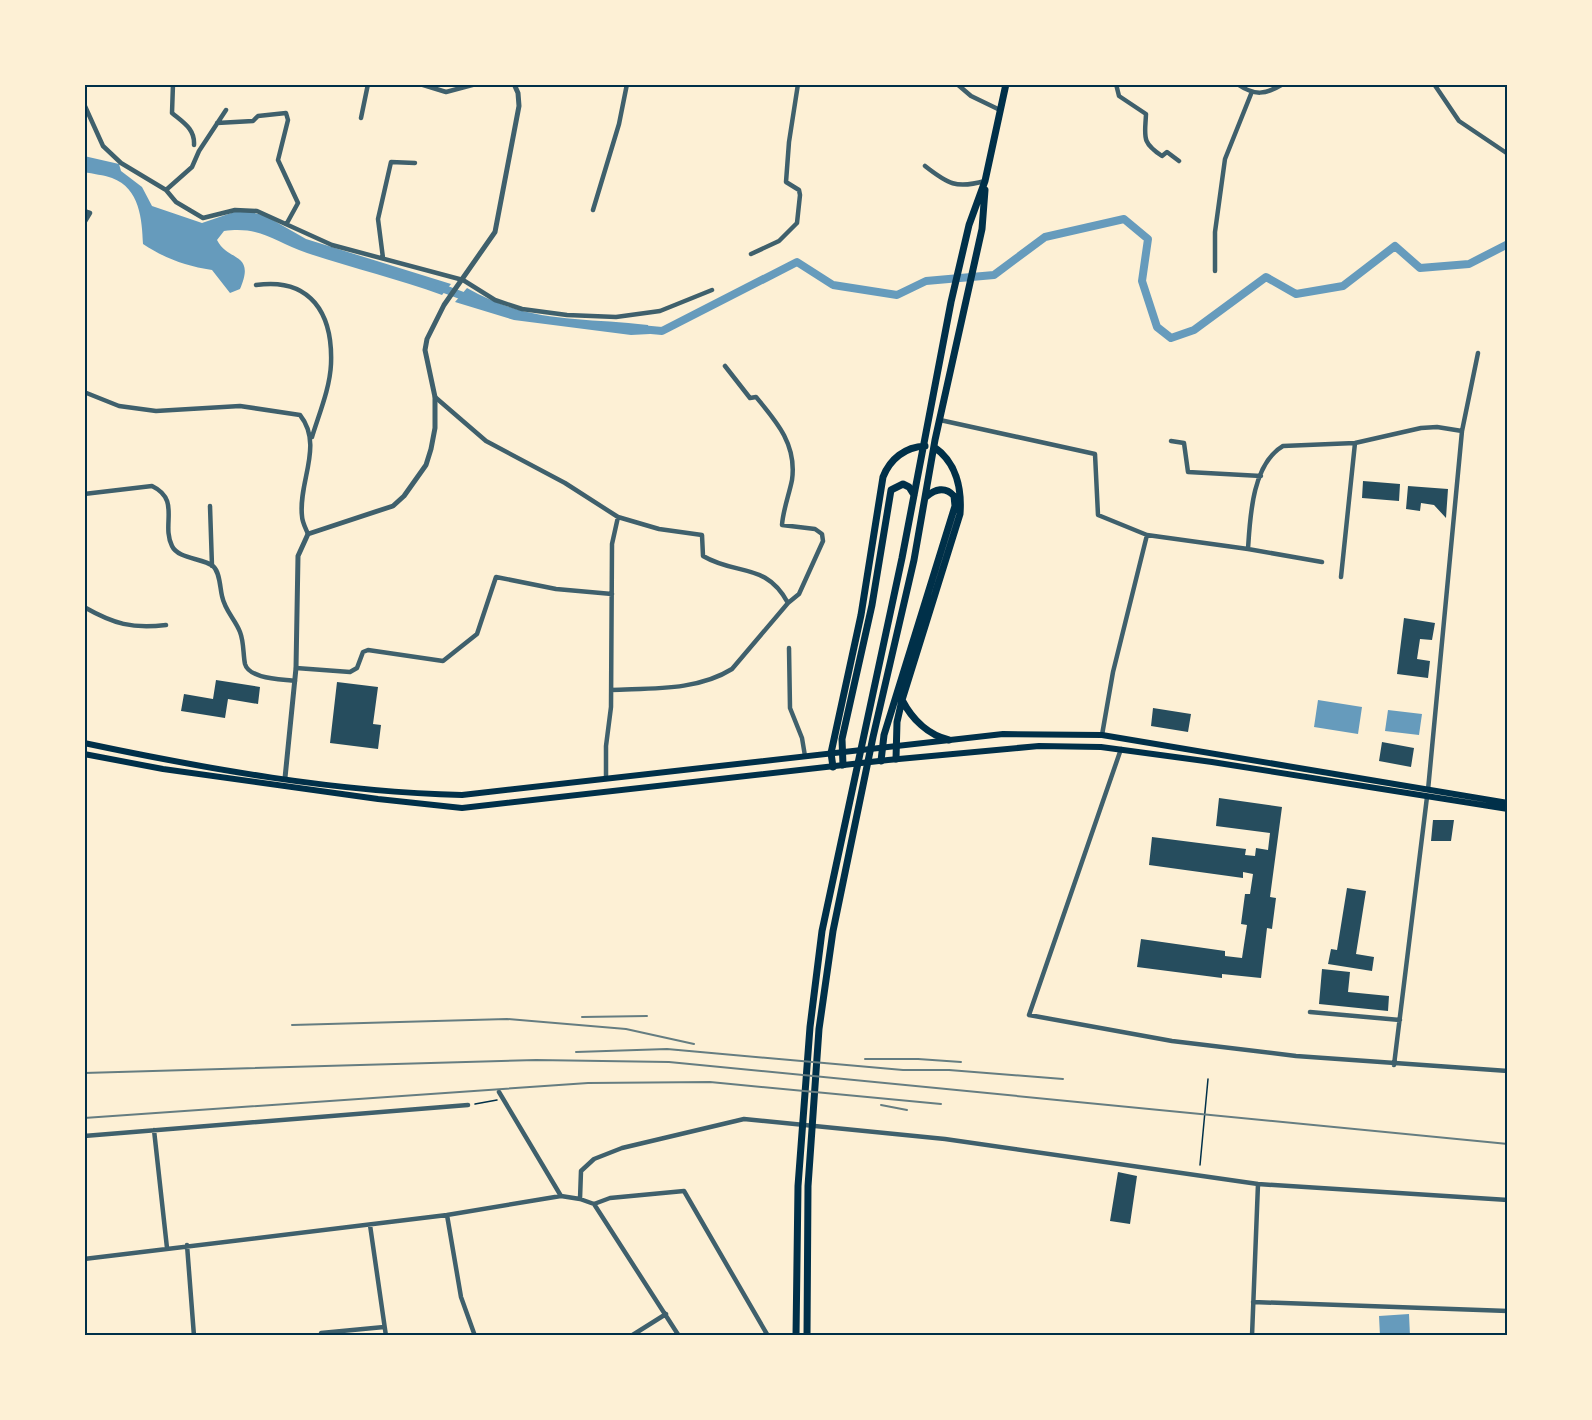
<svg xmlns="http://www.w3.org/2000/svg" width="1592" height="1420" viewBox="0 0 1592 1420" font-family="'IBM Plex Sans',sans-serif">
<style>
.water{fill:#669bbc}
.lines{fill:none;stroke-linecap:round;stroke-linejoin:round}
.canal{stroke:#669bbc;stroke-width:8}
.building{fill:#264d5e}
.path{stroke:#003049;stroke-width:1.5}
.minor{stroke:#3f606c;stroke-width:4.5}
.tertiary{stroke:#3f606c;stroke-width:5}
.secondary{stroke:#003049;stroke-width:6}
.primary{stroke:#003049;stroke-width:7}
.rail{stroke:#657d81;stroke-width:2}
.neatline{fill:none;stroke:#003049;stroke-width:2}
</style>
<rect width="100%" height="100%" fill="#fdf0d5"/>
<path class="water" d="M84,156l35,8 2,7 21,16 10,19 50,17 38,-13 24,5 42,24 145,45 -9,11c-44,-16 -90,-27 -135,-42 -33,-11 -45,-27 -83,-22l-7,9c11,22 39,12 23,49l-10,4 -18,-23c-26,-4 -46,-11 -69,-26 -1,-24 -3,-56 -31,-66 -8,-3 -19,-4 -28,-6z
M467,288c63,36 112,29 181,37l2,9 -19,1 -117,-15 -59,-18z
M1318,700l44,7 -4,27 -44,-7z
M1388,710l34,4 -3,21 -34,-4z
M1409,1314l1,22h-30l-1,-20z"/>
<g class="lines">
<path class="canal" d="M439,287l32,12
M640,329l22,2 135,-69 36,23 64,10 29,-14 68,-6 51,-38 79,-18 24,20 -6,42 15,46 14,11 23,-8 72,-53 30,17 47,-8 52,-40 25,22 49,-4 39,-20"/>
</g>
<path class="building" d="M1363,481l37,3 -1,17 -37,-3z
M1408,486l40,3 -2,29 -12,-13 -13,-2 -1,8 -14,-2z
M1404,618l31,5 -3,17 -12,-1 -3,20 13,2 -2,17 -31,-4z
M216,680l44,7 -2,17 -30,-5 -3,19 -44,-7 3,-17 29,5z
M337,682l41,5 -5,37 8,1 -3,24 -48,-6z
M1153,708l38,6 -3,18 -37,-6z
M1382,742l32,6 -3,19 -32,-6z
M1219,798l63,9 -12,90 6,1 -4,31 -5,-1 -6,50 -39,-4v4l-85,-11 4,-28 84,12v5l17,2 5,-33 -6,-1 4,-30h5l3,-20 -10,-2v6l-94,-13 3,-28 94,12 -1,6 10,1 1,-8 12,2 2,-17 -54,-7z
M1433,820h21l-3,21h-20z
M1347,888l19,3 -10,63 18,3 -2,14 -44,-7 3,-15 6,1z
M1322,969l28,3 -2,20 41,4 -1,15 -69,-7z
M1118,1172l19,4 -7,48 -20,-3z"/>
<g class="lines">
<path class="path" d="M475,1104l22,-4
M1200,1165l8,-86"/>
<path class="minor" d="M173,84l-1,29c12,10 23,16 22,32
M420,84l26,8 30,-8
M957,84l14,12 29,14
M1116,84l3,12 27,18c-1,23 -5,28 16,42l5,-4 12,9
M1237,84c18,12 28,11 46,0
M1434,84l25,37 49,33
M84,104l19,42 18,17 45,27 10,12 27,16 32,-8 22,1 75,34 131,35 32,20 27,9 45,6 49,2 44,-6 52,-21
M361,118l7,-34
M217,123l36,-2 5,-5 28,-3 2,7 -10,40 20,43 -11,20
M925,166c23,18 31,23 60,15
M166,190l26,-23 7,-16 27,-41
M593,210l26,-86 8,-40
M84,211l6,2 -6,10
M751,254l28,-13 18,-18 3,-28 -1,-5 -13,-8 3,-40 9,-58
M383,258l-5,-39 13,-57 24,1
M1215,271v-39l10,-73 26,-65
M256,285c55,-8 77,29 75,79 -1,24 -12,50 -19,73
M84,392l35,14 37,5 84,-5 60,9c24,30 -2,67 2,101 0,6 4,13 6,18
M435,397l51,44 79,42 53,34 41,12 43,6 1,21c34,20 63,6 85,47
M940,420l155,34 3,61 49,20 -34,137 -11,63
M1171,441l13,2 4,29 73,4
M84,494l68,-8c29,14 9,38 20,60 6,13 30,12 41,20 7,6 7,22 9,30 3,15 13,23 18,36 4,10 3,22 5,32 4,15 37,15 50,17
M210,506l2,60
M1147,535l101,14c2,-31 4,-85 35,-103l72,-3 66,-15 16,-1 25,4
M1248,549l74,13
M1341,577l14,-134
M84,607c30,17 48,22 82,18
M789,648l1,60 12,30 3,18
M296,668l54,4 7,-4 6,-16 5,-2 75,11 34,-27 19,-57 60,12 56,5
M611,690c40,-2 86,1 121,-21l56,-66 11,-9 24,-53 -1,-7 -7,-5 -33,-4c1,-15 7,-30 10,-45 5,-35 -15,-58 -36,-83l-6,1 -25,-32
M1121,749l-92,266 143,26 124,15 212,15
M606,779v-33l5,-39 1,-163 6,-27
M1428,790l34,-359 16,-78
M1310,1012l90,8
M1394,1065l33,-268
M499,1092l62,104
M154,1130l13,118
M84,1136l384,-31
M580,1199l14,5 85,132
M594,1204l16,-6 74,-7 84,145
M447,1215l14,82 14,39
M370,1225l16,111
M187,1245l7,91
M84,1259l363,-44 114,-19 19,3 1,-28 13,-12 28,-11 122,-29 201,20 313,45 250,16
M1253,1302l255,9
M321,1336v-3l63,-6
M631,1336l35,-22
M1252,1336l6,-152"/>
<path class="tertiary" d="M285,778l11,-110 2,-112 10,-22 85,-28 11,-10 22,-31 5,-16 4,-21v-31l-10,-47 2,-11 17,-34 51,-73 24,-126 -1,-13 -4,-9"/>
<path class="secondary" d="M84,743c123,26 252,49 378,52l541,-61 99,1 406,68
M84,754l79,15 215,30 84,9 426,-48 151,-14 62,1 111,15 296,47"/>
<path class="primary" d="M902,700c10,19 26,35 47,40
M896,759l1,-37 5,-22 58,-186c2,-26 -4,-52 -26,-67
M881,761l3,-26 71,-229 -1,-10c-9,-10 -19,-7 -28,1
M843,765l-1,-26 30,-134 19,-115 12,-6 6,3 5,8
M833,767l-2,-14 30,-138 22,-138c7,-18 22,-30 42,-31
M796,1336l2,-150 12,-159 12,-96 80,-373 49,-256 18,-77 16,-44 21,-97
M807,1336l1,-150 11,-157 14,-98 40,-194 41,-177 21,-120 47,-211 3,-39"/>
<path class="rail" d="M582,1017l65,-1
M292,1025l215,-6 119,10 68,15
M576,1052l91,-3 236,21h46l114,9
M865,1059h53l43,3
M84,1073l452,-13 133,2 839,82
M881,1105l26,5
M84,1118l504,-35 122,-1 231,22"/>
</g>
<rect width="1592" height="1420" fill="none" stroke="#fdf0d5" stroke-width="171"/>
<rect x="86" y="86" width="1420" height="1248" class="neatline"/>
</svg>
